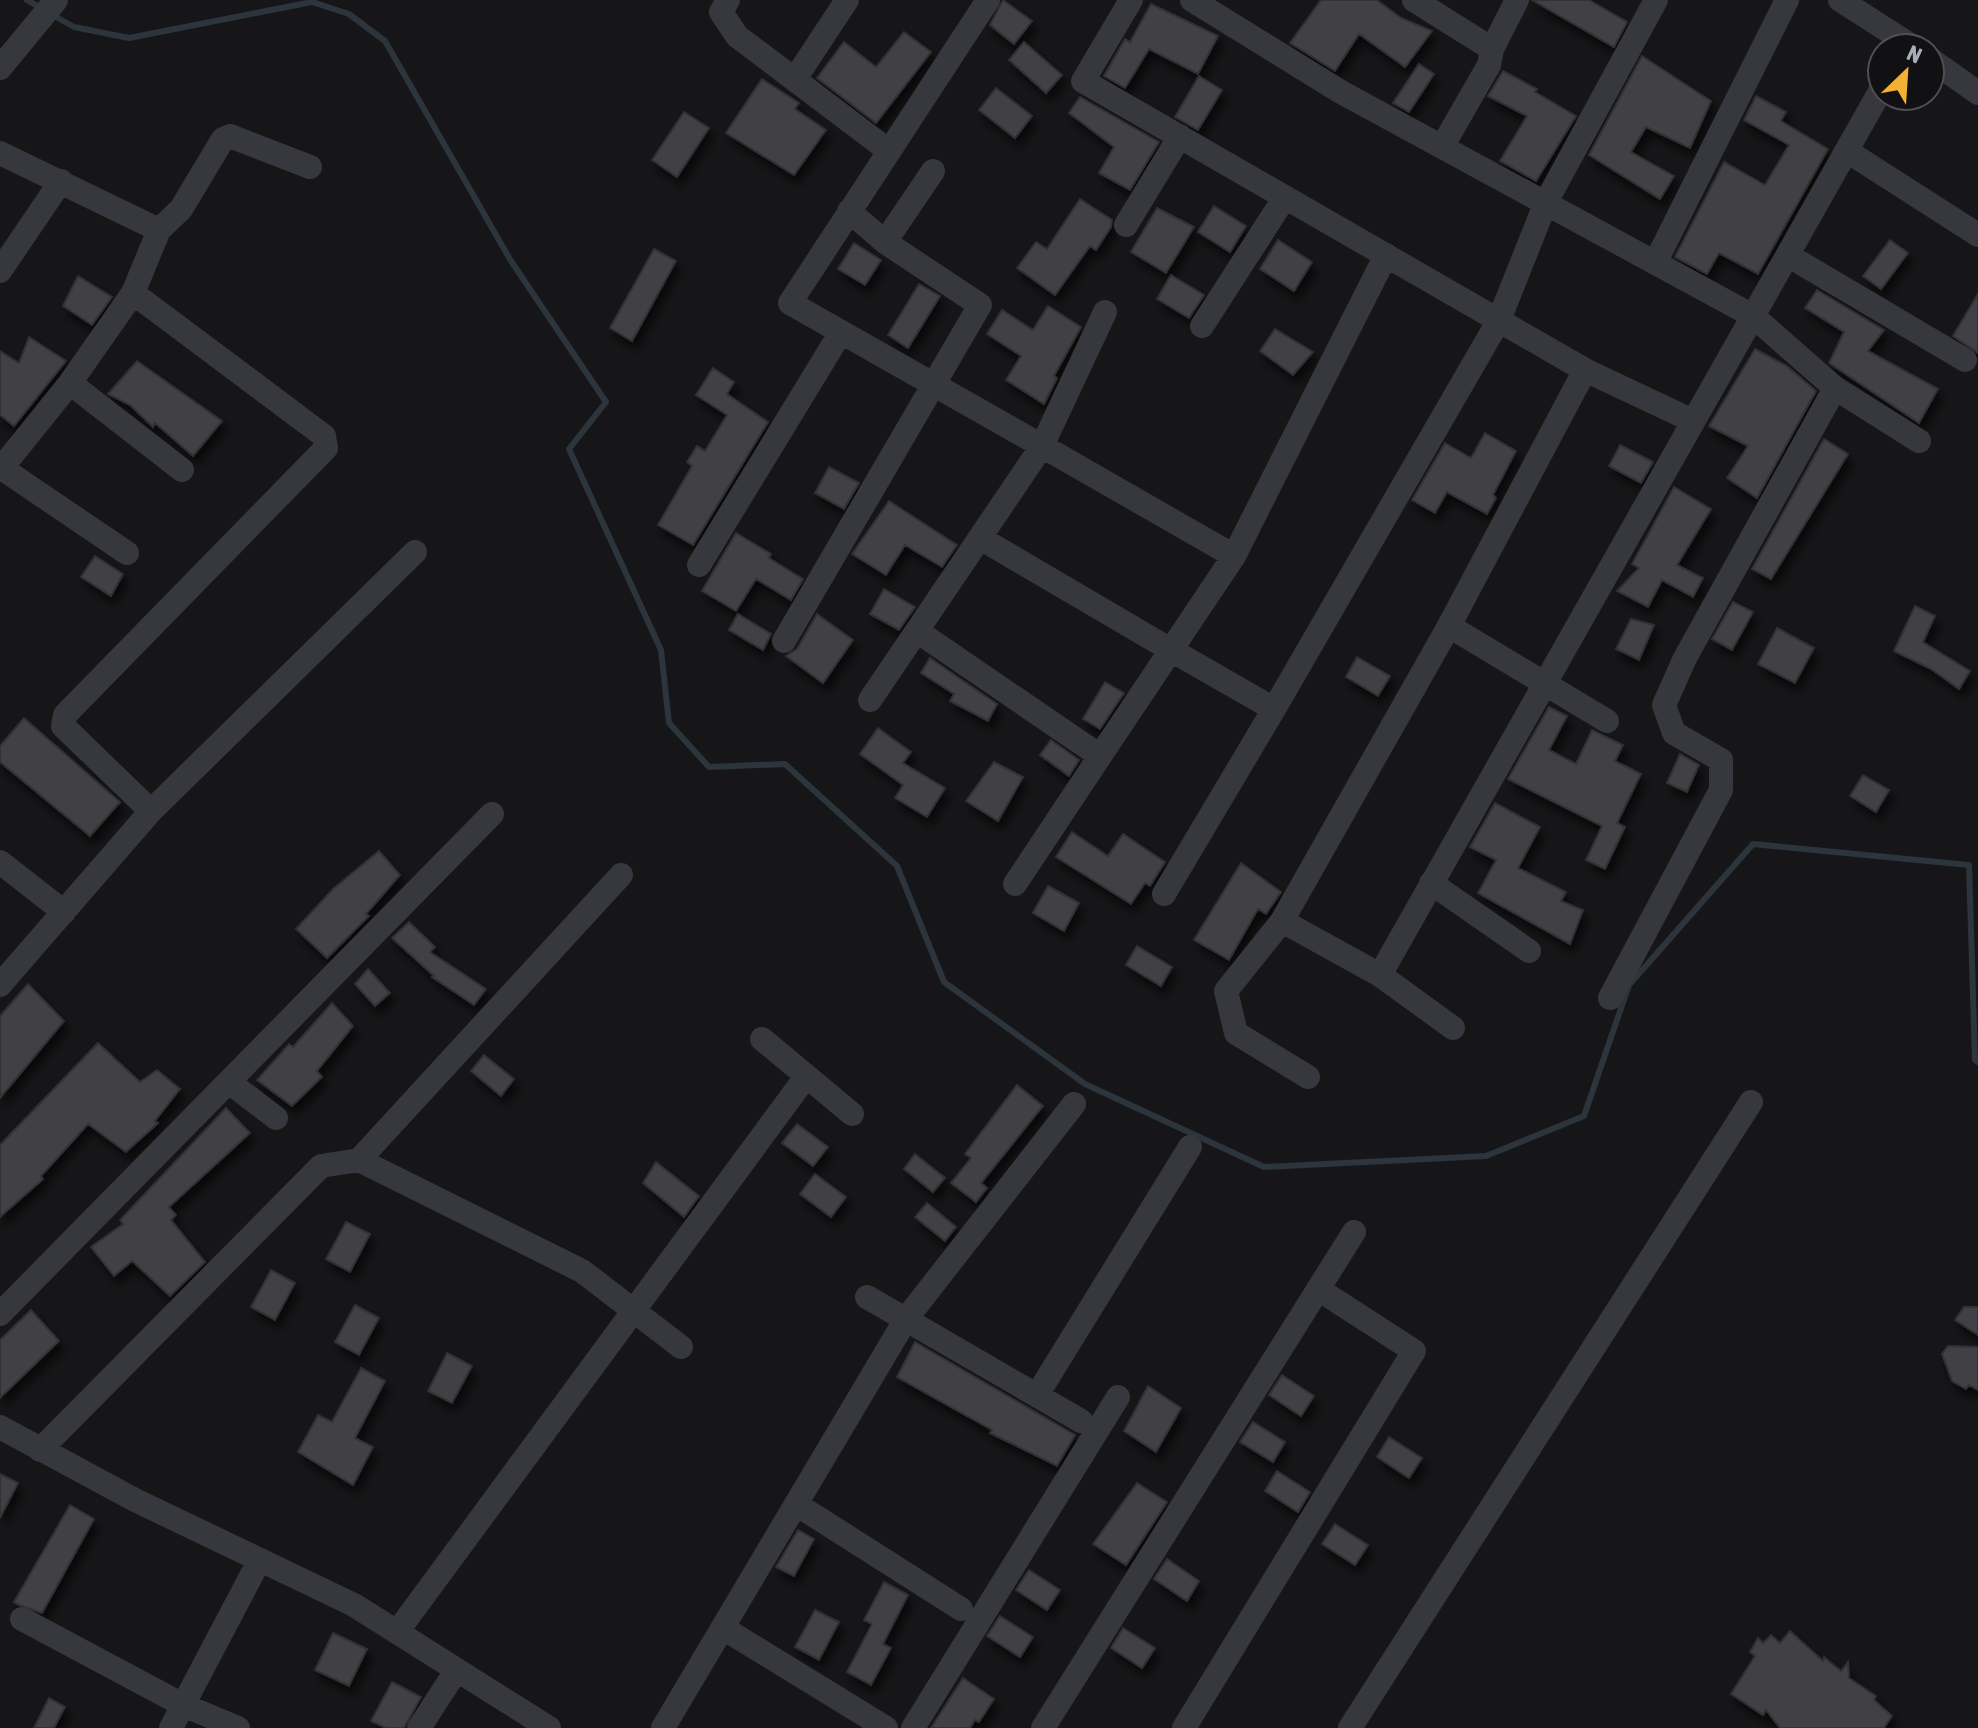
<svg xmlns="http://www.w3.org/2000/svg" width="1978" height="1728" viewBox="0 0 1978 1728" font-family="'Asap Condensed',sans-serif">
<style>
.lines{fill:none;stroke-linecap:round;stroke-linejoin:round}
.stream{stroke:#2c353c;stroke-width:6}
.building{fill:#404145;stroke:#303034;stroke-width:2;filter:url(#shadow)}
.minor{stroke:#37383d;stroke-width:24}
</style>
<defs>
<filter id="shadow"><feDropShadow dx="4.5" dy="8" stdDeviation="4" flood-color="#0009"/></filter>
</defs>
<rect width="100%" height="100%" fill="#161618"/>
<g class="lines">
<path class="stream" d="M27,0l14,8
M51,14l23,13 55,11 183,-36 37,12 36,27 126,220 95,141 -37,47 92,201 8,73 40,44 76,-3 112,102 47,116 141,102 179,83 222,-11 98,-40 45,-131 124,-141 216,21 6,195 3,2"/>
</g>
<path class="building" d="M1003,0l29,21 -18,23 -24,-19z
M1321,0h56l24,18 31,13 -27,36 -46,-33 -24,37 -45,-28z
M1532,0h57l38,22 -13,25z
M1151,4l67,32 -20,38 -49,-25 -24,39 -21,-12 21,-37 5,3z
M904,32l27,20 -55,71 -59,-45 27,-36 32,25z
M1024,42l38,33 -16,18 -37,-33z
M1642,56l69,45 -21,47 -44,-21 -15,25 43,24 -14,23 -71,-44z
M1419,64l15,10 -25,38 -16,-9z
M1503,71l34,18 -2,3 41,24 -40,65 -36,-20 27,-45 -39,-20z
M1199,76l23,14 -24,40 -23,-13z
M762,79l37,24 -4,6 31,21 -32,45 -68,-42z
M996,88l36,28 -17,22 -36,-28z
M1756,96l30,16 -5,9 47,28 -70,125 -39,-21 -12,21 -32,-17 49,-95 41,23 24,-40 -45,-25z
M1080,97l79,45 -29,48 -31,-17 15,-26 -45,-34z
M684,112l25,16 -32,49 -25,-17z
M1080,199l32,21 -1,7 -15,23 -6,-4 -35,49 -38,-27 19,-26 11,7z
M1214,206l32,20 -16,26 -32,-20z
M1157,208l37,19 -28,46 -35,-21z
M1278,240l34,22 -18,29 -34,-22z
M1890,240l18,13 -27,36 -18,-13z
M854,243l27,17 -16,25 -27,-16z
M654,249l22,12 -44,80 -22,-13z
M1171,275l33,20 -15,23 -32,-19z
M78,276l34,21 -20,28 -29,-19z
M919,284l21,12 -32,52 -20,-13z
M1817,290l67,40 -16,21 70,38 -19,34 -90,-60 15,-31 -39,-24z
M1978,294v59l-25,-17z
M1048,306l33,21 -27,49 3,2 -13,26 -38,-24 15,-24 -34,-22 15,-24 31,20z
M1275,329l38,23 -20,23 -33,-24z
M29,337l37,24 -52,65 -14,-11v-64l19,12z
M1755,349l32,17 29,25 -59,107 -30,-20 21,-32 -39,-20z
M137,361l85,60 -29,35 -38,-33 -2,4 -23,-22 -22,-11z
M713,368l21,14 -7,12 41,28 -75,123 -35,-20 34,-59 -5,-4 10,-16 8,5 22,-36 -31,-20z
M1485,433l31,18 -23,44 3,3 -9,16 -40,-22 -12,21 -23,-13 33,-57 26,15z
M1824,439l24,15 -77,125 -19,-10z
M1620,445l33,17 -12,21 -32,-17z
M829,467l30,16 -15,26 -29,-16z
M1674,487l37,22 -34,56 26,13 -10,19 -31,-17 -14,27 -31,-16 22,-23 -7,-4z
M889,501l68,44 -15,22 -37,-22 -19,30 -34,-21z
M736,533l35,21 -2,4 34,21 -12,21 -35,-21 -20,32 -34,-20z
M95,556l28,18 -12,22 -30,-19z
M884,589l31,18 -16,23 -29,-16z
M1733,602l20,10 -21,38 -20,-11z
M1915,606l20,10 -12,26 47,29 -11,18 -28,-20 -37,-18z
M738,614l33,20 -8,16 -34,-20z
M817,614l36,26 -30,43 -37,-27 11,-7z
M1631,619l23,6 -15,35 -23,-11z
M1777,628l37,20 -19,35 -37,-19z
M1357,657l33,19 -12,20 -32,-19z
M930,658l67,46 -9,17 -38,-20 4,-7 -33,-21z
M1105,682l19,11 -24,36 -17,-10z
M1549,707l18,9 -18,34 27,14 16,-34 31,15 -8,16 26,13 -24,49 8,4 -20,42 -19,-9 16,-34 -94,-47z
M24,718l96,84 -30,34 -90,-74v-16z
M878,728l33,24 -8,11 42,25 -18,29 -32,-19 8,-13 -43,-31z
M1051,740l28,20 -10,16 -29,-21z
M1680,754l19,11 -12,27 -20,-9z
M994,762l29,15 -25,44 -32,-20z
M1863,775l26,15 -13,22 -26,-16z
M1495,803l45,24 -22,41 48,24 -5,9 22,9 -13,34 -92,-51 18,-33 -26,-13z
M1072,832l36,24 15,-22 42,28 -15,24 -5,-3 -14,21 -75,-47z
M379,851l21,24 -34,39 3,2 -42,42 -31,-29 37,-40z
M1241,863l40,29 -15,22 -8,-5 -29,51 -35,-20z
M1048,886l31,17 -15,28 -31,-18z
M409,922l26,25 -5,5 56,37 -12,16 -42,-28 2,-1 -42,-38z
M1137,946l35,21 -11,19 -35,-21z
M368,969l22,24 -15,13 -20,-22z
M28,984l36,37 -64,77v-82z
M332,1003l21,23 -36,45 5,6 -30,29 -35,-26 32,-36 4,3z
M98,1043l42,39 17,-12 23,19 -25,32 3,2 -32,29 -38,-28 -47,52 2,3 -43,38v-72z
M484,1055l30,24 -13,17 -30,-25z
M1017,1085l26,21 -62,77 6,5 -11,14 -25,-19 20,-25 -6,-4z
M226,1108l24,25 -81,74 7,8 -5,5 34,42 -35,34 -38,-35 -18,15 -23,-29 32,-23 -3,-4z
M797,1124l31,23 -15,19 -31,-23z
M915,1154l30,24 -12,14 -29,-23z
M656,1162l43,34 -15,21 -41,-34z
M815,1174l31,23 -15,20 -31,-23z
M927,1203l29,24 -11,14 -30,-24z
M346,1222l24,12 -20,38 -24,-13z
M271,1270l24,13 -20,37 -24,-13z
M355,1305l24,13 -20,37 -24,-13z
M1964,1307h14v28l-23,-15z
M31,1310l28,31 -59,57v-58z
M915,1342l160,93 -18,31 -67,-33 2,-3 -95,-53z
M1948,1346l30,1v43l-9,-5 -3,4 -14,-8 -10,-27z
M447,1353l25,13 -20,37 -24,-12z
M361,1368l24,13 -30,57 18,9 -20,38 -55,-33 20,-37 14,7z
M1282,1375l32,21 -13,20 -32,-21z
M1148,1386l33,22 -25,44 -32,-21z
M1253,1422l32,20 -12,20 -33,-20z
M1389,1437l33,21 -13,20 -32,-21z
M1277,1471l33,21 -12,20 -33,-21z
M0,1474l18,9 -18,35z
M1137,1483l30,19 -41,63 -33,-21z
M70,1505l24,14 -52,94 -23,-8 -5,-3z
M1335,1524l33,21 -13,20 -33,-21z
M798,1530l16,9 -20,37 -18,-9z
M1167,1559l32,22 -12,20 -33,-22z
M1029,1570l31,20 -13,20 -31,-20z
M884,1582l24,13 -25,49 8,4 -20,37 -24,-13 25,-48 -8,-4z
M815,1610l24,12 -20,38 -24,-13z
M1000,1616l33,21 -13,20 -33,-21z
M1123,1628l32,20 -13,20 -31,-20z
M1790,1631l33,30 1,-4 17,14 7,-9 1,16 27,18 -2,4 18,16 -8,12h-104l-14,-18 -3,5 -32,-21 24,-38 -5,-4 8,-14 5,5 8,-8 9,8z
M333,1633l34,16 -18,37 -34,-16z
M963,1678l31,21 -15,23 -4,-2 -5,8h-39z
M392,1682l29,15 -17,31h-18l-15,-7z
M49,1698l16,9 -11,21h-20z"/>
<g class="lines">
<path class="minor" d="M728,0l-7,12 16,24 152,115
M1131,0l-48,81 502,289 108,51
M1192,0l149,92 412,224 -373,659
M1414,0l78,49
M1840,0l75,48
M1930,59l48,34
M0,68l56,-68
M795,79l52,-79
M1882,88l-129,228 82,72 84,53
M1442,147l47,-82 3,-16 25,-49
M1847,151l131,84
M0,153l159,77
M1126,225l54,-89
M885,242l48,-71
M1789,256l176,104
M1655,263l132,-263
M0,271l61,-90
M1105,312l-63,134 192,110
M1202,326l83,-129
M70,383l112,87
M0,467l127,86
M0,470l70,-87 63,-90 26,-63 22,-21 42,-70 7,-3 80,31
M980,538l191,112 63,-94 152,-301
M699,565l142,-233
M1449,626l158,95
M917,631l183,125 71,-106 103,59 225,-389 47,-118 110,-202
M784,641l196,-336 -95,-63 -36,-31
M870,700l172,-254 -252,-143 198,-303
M151,811l264,-259
M0,862l64,50
M1431,883l98,68
M1015,884l85,-128
M1164,894l110,-185
M1282,921l98,54 73,53
M0,985l151,-174 -88,-85 2,-11 261,-267 -2,-12 -191,-143
M1610,998l111,-208v-30l-47,-27 -10,-28 21,-47 150,-270
M762,1039l90,75
M1308,1077l-72,-44 -10,-42 56,-70 167,-295 136,-256
M229,1082l47,36
M359,1160l223,111 99,76
M867,1297l214,124
M0,1314l492,-500
M1037,1395l153,-248
M0,1427l135,73 219,105 195,123
M40,1450l281,-284 38,-6 262,-285
M796,1504l165,105
M22,1619l161,86 55,23
M723,1628l163,100
M397,1632l408,-554
M171,1728l88,-167
M419,1728l37,-57
M663,1728l243,-409 168,-215
M913,1728l205,-331
M1043,1728l311,-496
M1184,1728l230,-377 -96,-62
M1350,1728l401,-626"/>
</g>
<g transform="translate(1906 72) rotate(25)"><circle r="38" fill="#111113" stroke="#4d4f55" stroke-width="2"/>
<path d="M0-6L14 30L0 20L-14 30Z" fill="#f2b134"/>
<text y="-12" font-size="22" font-weight="bold" text-anchor="middle" fill="#a8adb8">N</text>
</g>
</svg>
